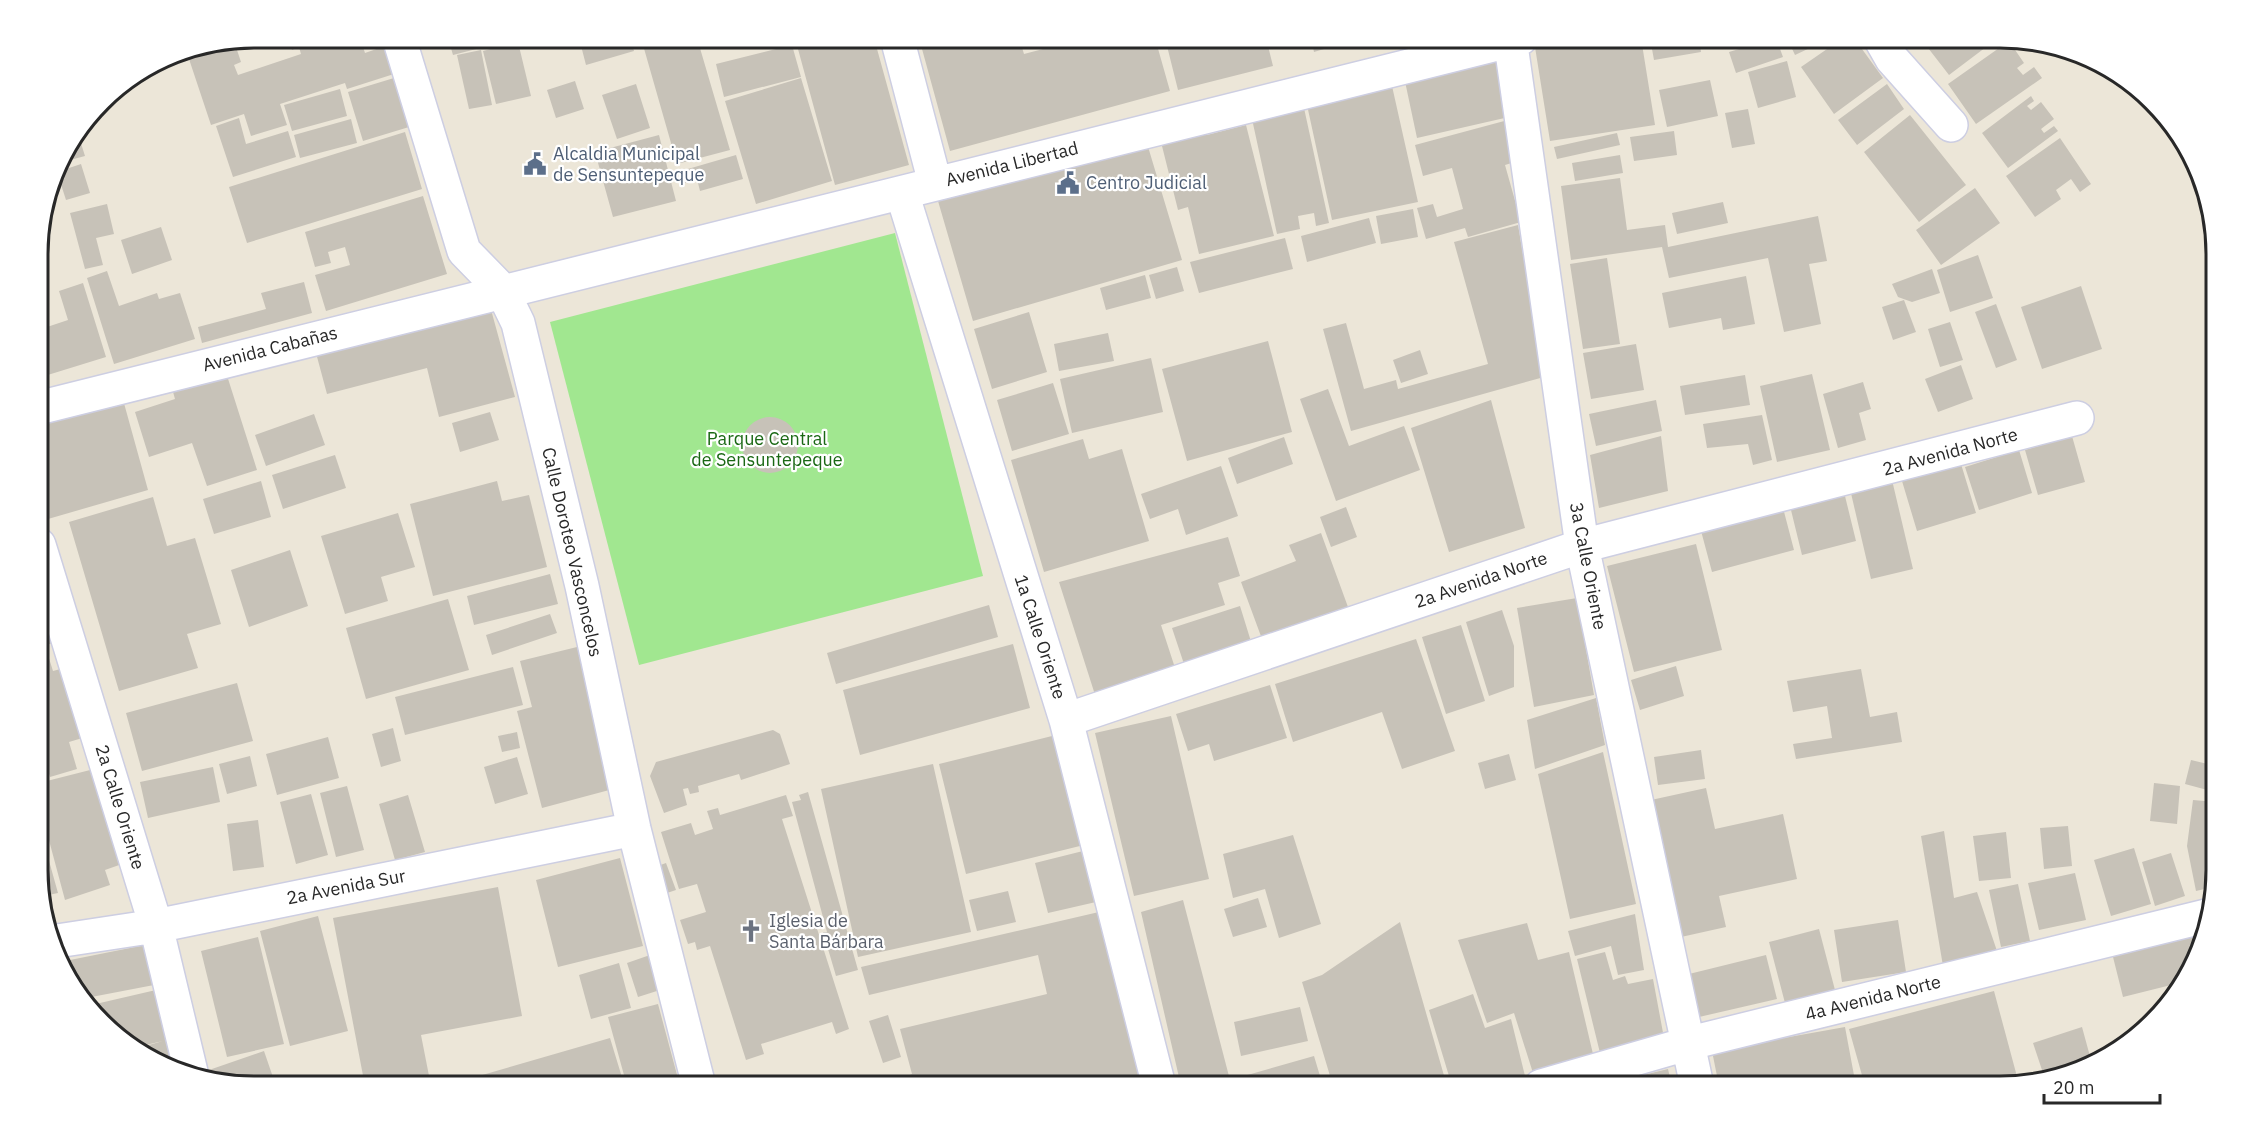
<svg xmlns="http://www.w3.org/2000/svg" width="2254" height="1124" viewBox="0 0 2254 1124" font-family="'IBM Plex Sans',sans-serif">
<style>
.green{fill:#a1e790}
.building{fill:#c7c2b8}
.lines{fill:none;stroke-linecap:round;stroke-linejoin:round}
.minor-casing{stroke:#cdcee2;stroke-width:36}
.minor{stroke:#fff;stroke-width:33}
.labels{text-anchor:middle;stroke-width:4.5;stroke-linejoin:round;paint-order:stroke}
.service-label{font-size:18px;fill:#4e5e75;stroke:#fff;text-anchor:start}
.street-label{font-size:18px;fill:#282828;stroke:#fff}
.park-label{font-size:18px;fill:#1a6814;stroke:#fff}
.worship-label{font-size:18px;fill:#5b616d;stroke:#fff;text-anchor:start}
.rim{fill:none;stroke:#282828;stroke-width:3}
</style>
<rect width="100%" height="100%" fill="#ece6d8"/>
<path class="green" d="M895,233l88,343 -344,89 -89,-343z"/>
<path class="building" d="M288,38h72l5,15 20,-7 9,28 -47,15 -2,-6 -65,21 7,21 -36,11 -7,-22 -33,11 -22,-66 46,-15 6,18 -7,3 4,10 63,-21 -2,-7 -7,3z
M448,38h71l-66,17z
M579,38h51l4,13 -48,14z
M641,38h56l33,112 -53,14z
M795,38h79l35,127 -74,20z
M919,38h100l5,16 61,-16h70l15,53 -220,60z
M1165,38h101l7,28 -95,24z
M1311,38h50l-47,14z
M1595,38h46l14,87 -105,16 -15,-94z
M1650,38h49l2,14 -47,8z
M1708,38h49l-47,11z
M1776,38l7,19 -47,16 -7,-21z
M1787,38h44l-36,17z
M1843,38h11l29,40 -49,36 -33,-47z
M1933,38h65l-49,37 -24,-31z
M2009,41l15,22 -7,5 6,7 11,-8 8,11 -66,46 -28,-40z
M518,42l13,54 -35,8 -13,-53z
M792,45l9,32 -77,20 -8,-33z
M481,50l11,55 -23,4 -12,-54z
M1494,52l15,65 -92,21 -14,-66z
M1787,61l9,36 -38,11 -10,-36z
M394,78l15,49 -46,14 -15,-49z
M801,78l31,103 -76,23 -31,-103z
M1710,80l8,36 -51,11 -8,-37z
M575,81l9,28 -28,9 -9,-28z
M636,84l14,44 -33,11 -15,-44z
M1887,84l17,25 -47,36 -19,-25z
M1392,86l26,116 -86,18 -25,-115z
M340,89l7,27 -55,15 -8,-26z
M2031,96l3,5 -7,5 4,4 10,-8 13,17 -13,10 3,4 10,-7 4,5 -50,37 -26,-35z
M1304,108l25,115 -13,3 -2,-13 -16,3 2,13 -23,5 -25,-115z
M1748,109l7,35 -23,4 -7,-35z
M1910,115l56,70 -47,37 -55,-70z
M239,118l7,26 42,-13 8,26 -63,20 -17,-51z
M351,119l6,24 -57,15 -6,-23z
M1508,120l10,41 -13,4 16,57 -53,15 -3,-9 -39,11 -9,-31 16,-4 4,13 26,-8 -11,-41 -29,8 -8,-31z
M1246,125l28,111 -75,18 -11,-47 -10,3 -18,-72 45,-11 2,8z
M1674,131l3,24 -43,6 -4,-24z
M405,132l17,57 -175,54 -18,-56z
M1617,133l3,12 -63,14 -3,-12z
M78,134l7,22 -26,7 1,-5z
M659,135l17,66 -63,16 -18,-65z
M2060,138l31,46 -11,8 -9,-13 -15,11 5,9 -26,18 -29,-41z
M1146,140l36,120 -209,61 -35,-120z
M736,155l7,24 -43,12 -3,-12 -13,4 -3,-12z
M1620,155l3,18 -48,8 -3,-18z
M81,164l9,29 -24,7 -9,-28z
M1620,178l7,52 38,-5 3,22 150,-31 9,45 -18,3 12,60 -37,8 -16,-74 -99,20 -7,-31 -91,13 -10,-74z
M1975,188l25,35 -59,42 -25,-35z
M423,196l24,78 -121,37 -11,-36 35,-10 -5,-18 -17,5 3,11 -16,4 -10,-35z
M1723,202l5,21 -51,11 -5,-21z
M107,204l7,30 -18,4 7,27 -18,4 -15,-56z
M47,205l4,14 -8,2 1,-3z
M1413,209l5,28 -37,7 -5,-28z
M1369,218l7,25 -69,19 -6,-26z
M1518,225l26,152 -193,54 -28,-102 23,-6 18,66 32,-9 2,9 90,-25 -34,-122z
M161,227l11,33 -40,14 -11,-34z
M39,235l10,35 -11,3v-34z
M1285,238l8,31 -94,24 -9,-31z
M1978,255l15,43 -43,14 -13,-42z
M1607,258l13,86 -37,5 -13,-85z
M1177,267l7,24 -28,8 -7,-24z
M1932,269l8,24 -28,9 -14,-5 -6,-13z
M107,271l12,35 38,-13 2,6 21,-6 15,46 -81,25 -27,-86z
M1145,275l6,23 -45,12 -6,-22z
M1746,276l9,48 -32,6 -2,-12 -52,10 -7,-35z
M304,282l8,31 -110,30 -4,-16 68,-18 -5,-16z
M83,283l23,74 -68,21v-66l6,16 24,-8 -9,-29z
M2081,286l21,63 -60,20 -21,-62z
M1904,300l12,32 -23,8 -11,-33z
M1996,304l21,56 -21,8 -21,-56z
M490,306l25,91 -76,20 -12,-49 -100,26 -11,-41z
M1029,312l18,60 -55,17 -18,-60z
M1950,322l13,38 -23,7 -12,-38z
M1108,333l6,28 -55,10 -5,-27z
M1268,341l24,91 -105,29 -25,-92z
M1636,344l8,46 -53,9 -8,-46z
M1420,350l8,24 -27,9 -8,-23z
M1151,358l12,54 -91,21 -12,-54z
M223,363l34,107 -50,16 -15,-43 -43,14 -14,-45 40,-13 -5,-18z
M1961,365l12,34 -35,13 -13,-33z
M1812,374l18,76 -53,12 -17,-76z
M1745,375l5,30 -65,10 -5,-29z
M1863,382l8,27 -12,4 7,27 -28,8 -15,-54z
M1053,383l16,51 -57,17 -15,-51z
M1328,389l21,57 55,-20 16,44 -84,31 -36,-102z
M122,396l26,94 -100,29 -9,-32 -1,-68z
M1491,400l34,128 -76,24 -38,-124z
M1656,400l6,31 -66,15 -7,-32z
M490,412l9,28 -39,12 -8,-29z
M314,414l11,31 -59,21 -11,-31z
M1762,415l10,45 -19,5 -5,-21 -41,4 -4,-24z
M742 445a28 28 0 1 1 56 0a28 28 0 1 1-56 0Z
M1661,436l7,55 -69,17 -9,-53z
M2072,436l13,46 -47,13 -13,-45z
M1284,437l9,27 -56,20 -9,-26z
M1083,439l6,20 33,-10 27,92 -105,31 -33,-112z
M2019,450l13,43 -53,17 -14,-43z
M335,455l11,33 -63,21 -11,-34z
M1961,464l15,49 -59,18 -15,-50z
M1221,466l17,50 -52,19 -8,-26 -28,10 -9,-25z
M1892,480l21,89 -42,10 -21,-90z
M261,481l10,36 -57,17 -11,-35z
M497,481l5,20 27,-6 18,72 -114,29 -23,-92z
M1844,492l12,49 -54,14 -12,-49z
M153,497l14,49 28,-8 26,86 -34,10 11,34 -79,23 -50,-169z
M1782,504l12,46 -82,22 -12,-45z
M1346,507l11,30 -26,10 -11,-30z
M398,513l17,54 -34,10 7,24 -43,13 -24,-78z
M1321,533l27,74 -86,32 -21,-57 55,-21 -7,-16z
M1228,537l12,39 -22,7 7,22 -64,20 17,52 -81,24 -38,-119z
M1696,544l26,106 -88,22 -27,-106z
M290,550l18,56 -59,21 -18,-57z
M550,574l8,30 -84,21 -7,-29z
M1577,598l17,97 -60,12 -17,-99z
M448,599l21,71 -103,29 -20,-71z
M39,601l14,42 -14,4z
M989,605l9,32 -162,47 -9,-31z
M1240,606l13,42 -67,22 -14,-42z
M1502,610l12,36v41l-25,9 -23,-74z
M550,614l7,19 -65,22 -6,-20z
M1461,625l24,76 -39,13 -24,-77z
M1416,639l39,112 -53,18 -20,-57 -89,30 -18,-58z
M1013,644l17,64 -170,47 -17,-65z
M577,647l36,142 -71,19 -25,-97 15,-4 -12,-46z
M46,649l7,22 15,-4 21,69 -20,6 8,27 -27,8 -11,-38v-88z
M1676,666l8,30 -44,14 -9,-30z
M513,667l10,38 -118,30 -10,-38z
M1861,669l9,48 27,-5 5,30 -106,17 -3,-15 39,-6 -5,-32 -34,6 -6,-31z
M237,683l16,58 -111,30 -16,-58z
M1270,685l17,53 -73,23 -5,-17 -21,7 -12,-37z
M1596,698l9,47 -70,24 -8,-49z
M1171,716l38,163 -75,17 -39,-163z
M393,728l8,33 -20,6 -9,-33z
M773,730l7,4 10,30 -49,16 -2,-6 -41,12 1,6 -9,2 -2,-6 -5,1 4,16 -23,8 -14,-37 6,-14z
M517,732l3,16 -18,4 -4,-16z
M1060,734l28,110 -122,30 -27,-110z
M328,737l11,41 -62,17 -11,-41z
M1701,750l4,29 -47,6 -4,-28z
M1603,752l33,152 -66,15 -32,-145z
M1509,754l7,26 -31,9 -7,-26z
M250,756l7,30 -30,8 -8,-30z
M517,757l11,37 -33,10 -11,-37z
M39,758l6,19 -6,1z
M2191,760l25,6 -5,25 -26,-7z
M933,764l38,168 -113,25 -37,-168z
M213,767l7,35 -72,16 -8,-36z
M98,768l24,96 -17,6 5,15 -45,15 -26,-97v-20z
M2154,783l26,3 -3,38 -27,-3z
M347,786l17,64 -28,7 -16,-64z
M1706,788l9,41 68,-15 14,65 -78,17 7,31 -45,10 -30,-137z
M808,792l50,178 -22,6 -13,-44h4l-35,-130 9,-2 -2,-5z
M311,794l17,61 -32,9 -16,-62z
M408,795l17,57 -30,8 -16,-56z
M786,795l7,21 -11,3 67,210 -13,5 -4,-12 -71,22 3,10 -18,6 -36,-114 -13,4 -2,-8 -7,2 -8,-24 26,-8 -9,-28 -18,5 -18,-57 30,-9 4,12 18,-6 -6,-18 11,-3 2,7z
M2193,800l23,2v69l-3,16 -17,4 -9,-45z
M258,820l6,47 -31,4 -6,-47z
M39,825l19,68 -19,4z
M2068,826l4,40 -28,3 -4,-41z
M1944,831l10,67 23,-6 20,59 -54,15 -22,-130z
M2006,832l5,46 -32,3 -6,-45z
M1293,835l28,89 -42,14 -14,-49 -32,9 -10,-44z
M2134,848l17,56 -40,12 -17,-56z
M1083,851l13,51 -48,11 -13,-50z
M2171,853l14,43 -30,10 -13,-44z
M620,858l23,88 -85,21 -22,-87z
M666,863l10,27 -15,5 -9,-27z
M2075,873l11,47 -47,10 -11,-47z
M2018,884l12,57 -29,6 -12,-57z
M498,887l24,129 -101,19 10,51h-66l-32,-168z
M1008,891l8,31 -39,9 -8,-31z
M1258,898l9,29 -34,10 -9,-28z
M1183,900l47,180 84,-24 9,30h-142l-40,-174z
M1099,912l44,174h-261l30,-12 -12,-45 147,-35 -9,-39 -169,40 -8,-28z
M1635,914l9,56 -26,5 -7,-29 -36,10 -7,-25z
M318,916l30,115 -58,15 -30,-115z
M1898,920l8,52 -64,10 -8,-52z
M1400,922l47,164h-114l-31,-104 20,-7z
M1527,923l11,37 31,-8 24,102 -60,19 -19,-60 -27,10 -29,-83z
M1819,929l16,61 -50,13 -16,-61z
M2203,930l-9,36 -15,17 -56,14 -11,-44z
M258,937l26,107 -57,13 -26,-106z
M145,945l9,40 -73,14 -16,-38z
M1605,952l8,28 12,-4 3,8 25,-5 11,59 -63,19 -24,-98z
M650,955l10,35 -22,7 -11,-34z
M1766,955l11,44 -78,18 -10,-43z
M619,963l12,45 -40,11 -12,-44z
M156,990l19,78 -17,-4 -20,-16 25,-7 -26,6 -50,-41z
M1994,991l25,93 -154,2 -16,-57z
M1473,994l12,34 26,-9 14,57 -38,10h-35l-23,-76z
M658,1004l22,82h-53l-19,-69z
M1300,1007l8,34 -67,15 -7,-34z
M888,1015l13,42 -18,6 -14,-42z
M1845,1027l11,59h-137l-7,-35z
M2082,1027l9,33 -47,16 -11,-33z
M610,1038l14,46 -149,2 -3,-8z
M264,1051l12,35h-22l-43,-9 -2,-7z
M1668,1069l4,17h-48l-1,-6z
M320,1077l3,9h-32z"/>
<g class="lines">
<g class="minor-casing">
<path id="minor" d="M399,38l65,213 38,39 16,33 64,263 52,243 65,257
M897,38l38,145
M1510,38l72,508 115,540
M1880,38l12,21 59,66
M902,193l164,527 93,366
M38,408l1483,-370
M39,545l117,381 35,146
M1066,720l516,-174 495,-128
M57,941l99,-15 478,-97
M1541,1086l149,-43 516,-127"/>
</g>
<use href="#minor" class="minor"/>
</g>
<defs>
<g id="civic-bare" transform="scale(1.8)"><path d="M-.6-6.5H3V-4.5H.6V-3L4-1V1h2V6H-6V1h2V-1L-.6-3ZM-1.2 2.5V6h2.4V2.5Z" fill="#5c6f8a" stroke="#fff" stroke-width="2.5" paint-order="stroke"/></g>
<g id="church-bare" transform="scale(1.8)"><path d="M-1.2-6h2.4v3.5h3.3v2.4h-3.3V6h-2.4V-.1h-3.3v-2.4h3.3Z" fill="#6b7280" stroke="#fff" stroke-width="2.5" paint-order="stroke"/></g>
</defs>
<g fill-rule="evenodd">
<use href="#civic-bare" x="535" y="164"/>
<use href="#civic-bare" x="1068" y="183"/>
<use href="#church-bare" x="751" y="931"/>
</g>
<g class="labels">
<g class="service-label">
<text x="553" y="160">Alcaldia Municipal<tspan x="553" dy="21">de Sensuntepeque</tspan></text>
<text x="1086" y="189">Centro Judicial</text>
</g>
<g class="street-label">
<text transform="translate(1012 164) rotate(-14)" y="6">Avenida Libertad</text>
<text transform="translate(270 349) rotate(-14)" y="6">Avenida Cabañas</text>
<text transform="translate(1950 452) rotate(-15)" y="6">2a Avenida Norte</text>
<text transform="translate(572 552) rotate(77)" y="6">Calle Doroteo Vasconcelos</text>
<text transform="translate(1588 566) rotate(79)" y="6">3a Calle Oriente</text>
<text transform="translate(1481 580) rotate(-19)" y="6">2a Avenida Norte</text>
<text transform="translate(1040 637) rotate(72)" y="6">1a Calle Oriente</text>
<text transform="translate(120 807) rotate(73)" y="6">2a Calle Oriente</text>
<text transform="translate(346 887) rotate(-11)" y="6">2a Avenida Sur</text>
<text transform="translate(1873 998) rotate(-14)" y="6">4a Avenida Norte</text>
</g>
<g class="park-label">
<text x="767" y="445">Parque Central<tspan x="767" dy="21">de Sensuntepeque</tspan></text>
</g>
<g class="worship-label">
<text x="769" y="927">Iglesia de<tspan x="769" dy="21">Santa Bárbara</tspan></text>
</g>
</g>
<path d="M0 0H2254V1124H0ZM254 48H2000A206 206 0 0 1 2206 254V870A206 206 0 0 1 2000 1076H254A206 206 0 0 1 48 870V254A206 206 0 0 1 254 48Z" fill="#fff" fill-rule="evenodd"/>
<path class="rim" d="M254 48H2000A206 206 0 0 1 2206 254V870A206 206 0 0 1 2000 1076H254A206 206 0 0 1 48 870V254A206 206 0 0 1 254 48Z"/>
<path d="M2044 1094v9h116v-9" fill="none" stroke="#282828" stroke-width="3"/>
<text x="2053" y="1094" font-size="18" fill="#282828" stroke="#ffffff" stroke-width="4.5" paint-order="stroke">20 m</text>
</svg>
